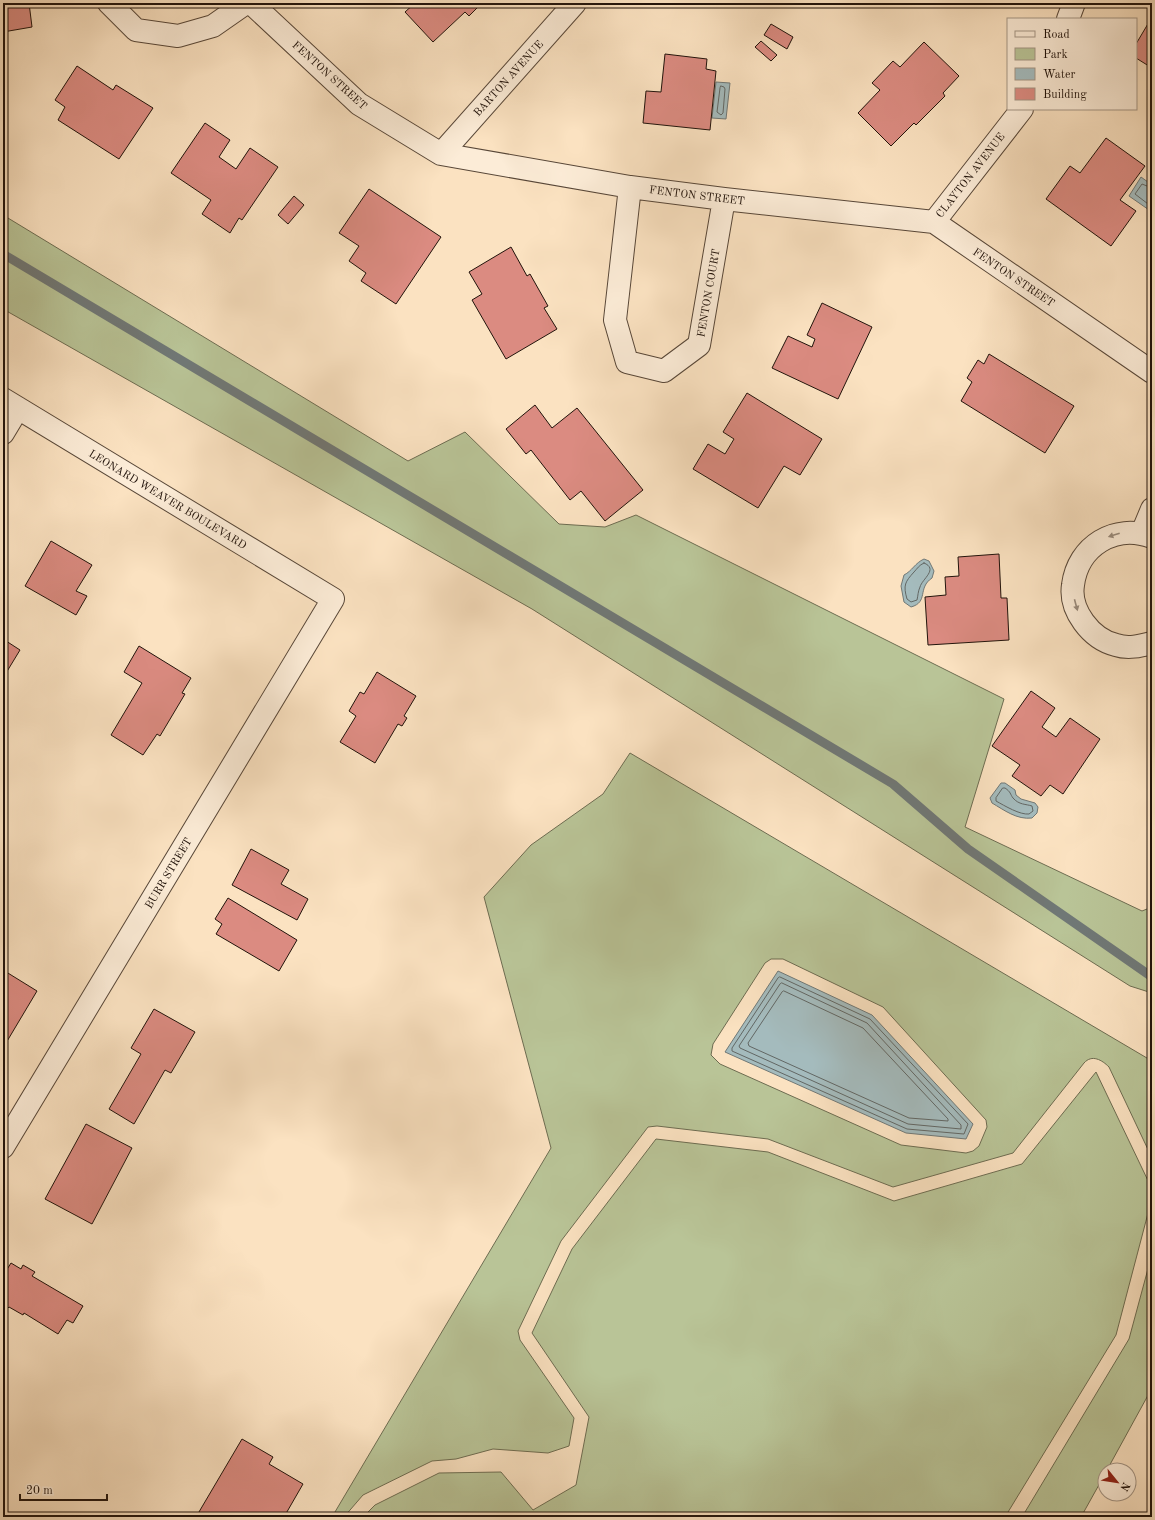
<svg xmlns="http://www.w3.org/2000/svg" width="1155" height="1520" viewBox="0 0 1155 1520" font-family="'Old Standard TT',serif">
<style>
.green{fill:#b9c497;stroke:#6d6c51;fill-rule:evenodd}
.water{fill:#a4bbbd;stroke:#707876}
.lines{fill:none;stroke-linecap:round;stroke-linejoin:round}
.shore{stroke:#626764;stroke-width:1}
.stream{stroke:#707876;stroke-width:9}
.building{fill:#db8b81;stroke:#21130b}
.street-casing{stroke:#584738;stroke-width:24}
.street{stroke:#fcecd7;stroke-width:22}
.oneway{fill:#998a7b}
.labels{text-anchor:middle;stroke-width:4;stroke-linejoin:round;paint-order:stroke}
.street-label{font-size:11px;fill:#21130b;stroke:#fcecd7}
</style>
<rect width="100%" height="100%" fill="#fbe2c1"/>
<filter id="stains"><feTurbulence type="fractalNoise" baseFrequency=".005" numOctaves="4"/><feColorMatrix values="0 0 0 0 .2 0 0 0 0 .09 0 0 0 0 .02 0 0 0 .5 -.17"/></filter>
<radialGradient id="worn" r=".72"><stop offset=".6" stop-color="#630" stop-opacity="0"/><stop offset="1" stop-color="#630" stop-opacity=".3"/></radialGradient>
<path class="green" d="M3,215l405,246 57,-29 94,92 46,3 31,-12 368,184 -39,128 177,84 10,-4v86l-22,-7 -598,-377 -529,-300z
M630,753l522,308v97l-43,-91c-7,-7 -17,-13 -25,-4l-71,90 -120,34 -125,-48 -111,-13 -9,1 -87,114 -43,90 2,9 54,78 -5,28 -21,7 -55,-4 -37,10 -24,2 -69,34 -19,22h-12l219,-369 -67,-251 47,-52 72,-51zM771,959h12l100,48 103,113 1,7 -8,19 -6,5 -7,2 -65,-8 -181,-81 -9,-9 2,-11 52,-81z
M1096,1072l56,117v9l-36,137 -111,182h-642l12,-12 64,-32 62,-1 32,38 43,-25 13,-68 -57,-84 40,-84 84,-110 112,13 126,49 128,-37z
M1152,1254v134l-45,82h-2v4l-24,43h-59l107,-178z"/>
<path class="water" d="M716,82l14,1 -4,36 -14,-1z
M1141,177l11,8v27l-23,-16z
M924,559l5,2 5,10 -2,7c-15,10 -3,24 -21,29l-7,-5 -3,-16 3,-11c8,-4 11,-12 20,-16z
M1001,783h4l10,7 1,5 5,4 14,4 3,4 -1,6 -5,5c-15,2 -28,-8 -40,-15l-2,-5z
M778,971l94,44 101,109 -7,15 -60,-6 -181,-81z"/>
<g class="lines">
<path class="shore" d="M721,86l3,1 1,2 -2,24 -2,2 -4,-3 3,-24z
M1152,188l-10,-4 -7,10 17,13
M924,563c15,6 -2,16 -4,24 -2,4 -2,9 -3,13l-6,2 -4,-3c-4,-14 -2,-17 7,-27 3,-3 5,-7 10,-9z
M1003,788h2c6,4 5,6 8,10 6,7 13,6 19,8l1,5 -4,3c-9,1 -24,-8 -33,-13v-3z
M780,977l90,42 98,105 -4,10 -57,-5 -175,-78v-3l46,-70z
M782,983l85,40 94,102v4l-53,-5 -168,-76 -1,-2 41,-62z
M784,991l79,37 85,91v2l-39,-3 -160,-72 -1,-3 34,-51z"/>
<path class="stream" d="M3,254l890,530 75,65 184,128"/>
</g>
<path class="building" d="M3,3h26l3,24 -29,5z
M415,3h67l-13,13 -4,-4 -32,30 -28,-30z
M1152,17v51l-16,-10v-14z
M771,24l22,13 -6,12 -23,-14z
M761,41l16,14 -6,6 -16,-14z
M924,42l35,34 -16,17 2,3 -29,29 -2,-2 -23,23 -33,-33 22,-23 -8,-7 21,-22 7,6z
M665,54l42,5 -1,10 10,2 -6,59 -67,-7 3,-32 15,1z
M77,66l36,24 3,-5 37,23 -34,51 -61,-39 7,-13 -10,-7z
M205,123l25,17 -11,17 17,12 14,-21 28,19 -36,53 -3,-2 -9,15 -28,-19 9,-14 -40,-27z
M1106,138l39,28 -25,34 16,11 -25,35 -65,-47 24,-33 10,7z
M369,189l72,48 -45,67 -35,-23 5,-8 -17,-12 10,-15 -20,-13z
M294,196l10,9 -16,19 -10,-9z
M511,247l16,29 3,-2 18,32 -4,2 13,21 -51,30 -34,-59 10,-6 -13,-22z
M822,303l50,24 -34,72 -66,-31 16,-32 24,11 3,-8 -8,-4z
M989,354l85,52 -29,47 -84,-52 11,-19 -5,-4 11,-18 6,4z
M747,393l75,46 -22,36 -16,-9 -26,42 -65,-39 15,-25 17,10 9,-15 -11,-7z
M535,405l17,23 25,-20 66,82 -38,31 -24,-30 -11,9 -39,-50 -5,4 -20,-25z
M51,541l41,24 -16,26 11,5 -11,19 -51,-29z
M999,554l2,44h6l2,42 -81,5 -3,-48 21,-2 -1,-18 14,-1 -1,-19z
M3,639l17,11 -17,28z
M139,646l52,32 -9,15 3,1 -25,42 -3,-2 -14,21 -32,-20 31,-52 -18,-11z
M377,672l39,24 -12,20 3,2 -5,8 -4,-2 -23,39 -35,-21 16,-26 -7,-5 11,-19 4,2z
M1031,691l24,17 -13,19 14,10 14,-19 30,21 -37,55 -13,-9 -9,11 -29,-20 8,-11 -28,-19z
M251,849l38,21 -8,14 27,15 -11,21 -65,-35z
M228,898l69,42 -18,31 -63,-37 6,-10 -7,-5z
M3,970l34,21 -34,57z
M154,1009l41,23 -24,41 -6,-3 -31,54 -25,-15 32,-55 -10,-6z
M86,1124l46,24 -40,76 -47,-25z
M11,1263l10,6 2,-4 12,7 -3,4 51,30 -10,17 -6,-3 -9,14 -34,-21 -1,2 -14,-8 -2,2 -4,-2v-38l3,2z
M242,1439l31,18 -4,7 34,20 -19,33h-88z"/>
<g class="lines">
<g class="street-casing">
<path id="street" d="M109,3l27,27 42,6 35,-10 33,-23
M251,3l108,101 82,50 189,33 94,12 210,23 218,150
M1068,19l6,-16
M441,154l134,-151
M630,187l-15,133 12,42 37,9 35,-26 25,-146
M934,222l88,-113
M3,399l330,200 -330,548
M3,433l15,-25
M1142,533l10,-24
M1152,537c-37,-14 -74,9 -79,48 -4,25 18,54 43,60 12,4 24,1 36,-2"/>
</g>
<use href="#street" class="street"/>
</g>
<defs><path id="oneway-solid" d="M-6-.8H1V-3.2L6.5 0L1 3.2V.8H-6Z"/></defs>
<g class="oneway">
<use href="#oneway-solid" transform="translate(1114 535) rotate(162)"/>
<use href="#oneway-solid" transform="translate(1076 605) rotate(75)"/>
</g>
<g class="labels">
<g class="street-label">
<text transform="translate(330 75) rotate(42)" y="4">FENTON STREET</text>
<text transform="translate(508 78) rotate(-48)" y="4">BARTON AVENUE</text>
<text transform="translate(970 175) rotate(-52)" y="4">CLAYTON AVENUE</text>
<text transform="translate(697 195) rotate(7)" y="4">FENTON STREET</text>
<text transform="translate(1014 277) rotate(34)" y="4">FENTON STREET</text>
<text transform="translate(708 293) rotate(-80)" y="4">FENTON COURT</text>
<text transform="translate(168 499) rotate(31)" y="4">LEONARD WEAVER BOULEVARD</text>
<text transform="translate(168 873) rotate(-59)" y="4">BURR STREET</text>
</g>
</g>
<rect width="1155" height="1520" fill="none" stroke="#fbe2c1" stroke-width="16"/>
<rect x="4" y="4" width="1147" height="1512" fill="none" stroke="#21130b" stroke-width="2"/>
<rect x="8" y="8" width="1139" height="1504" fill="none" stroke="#21130b"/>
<rect x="1007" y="18" width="130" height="92" fill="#fcecd7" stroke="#a49585"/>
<rect x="1015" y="31" width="20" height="6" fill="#fcecd7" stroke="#a49585"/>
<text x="1043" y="38" font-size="12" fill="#21130b">Road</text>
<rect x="1015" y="48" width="20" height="12" fill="#b9c497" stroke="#a49585"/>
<text x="1043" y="58" font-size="12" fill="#21130b">Park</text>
<rect x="1015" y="68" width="20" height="12" fill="#a4bbbd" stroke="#a49585"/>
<text x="1043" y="78" font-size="12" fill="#21130b">Water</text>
<rect x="1015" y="88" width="20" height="12" fill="#db8b81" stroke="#a49585"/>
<text x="1043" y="98" font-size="12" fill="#21130b">Building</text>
<g transform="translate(1117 1482) rotate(120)"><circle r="19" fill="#fcecd7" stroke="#a49585"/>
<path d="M0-3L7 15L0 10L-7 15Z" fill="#8f2418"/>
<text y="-6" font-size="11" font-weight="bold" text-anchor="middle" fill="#21130b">N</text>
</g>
<path d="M20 1494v6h87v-6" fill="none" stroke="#21130b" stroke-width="2"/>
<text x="26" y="1494" font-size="12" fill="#21130b" stroke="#fcecd7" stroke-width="3" paint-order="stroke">20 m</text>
<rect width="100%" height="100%" filter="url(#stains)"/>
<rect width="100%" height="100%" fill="url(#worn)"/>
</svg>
